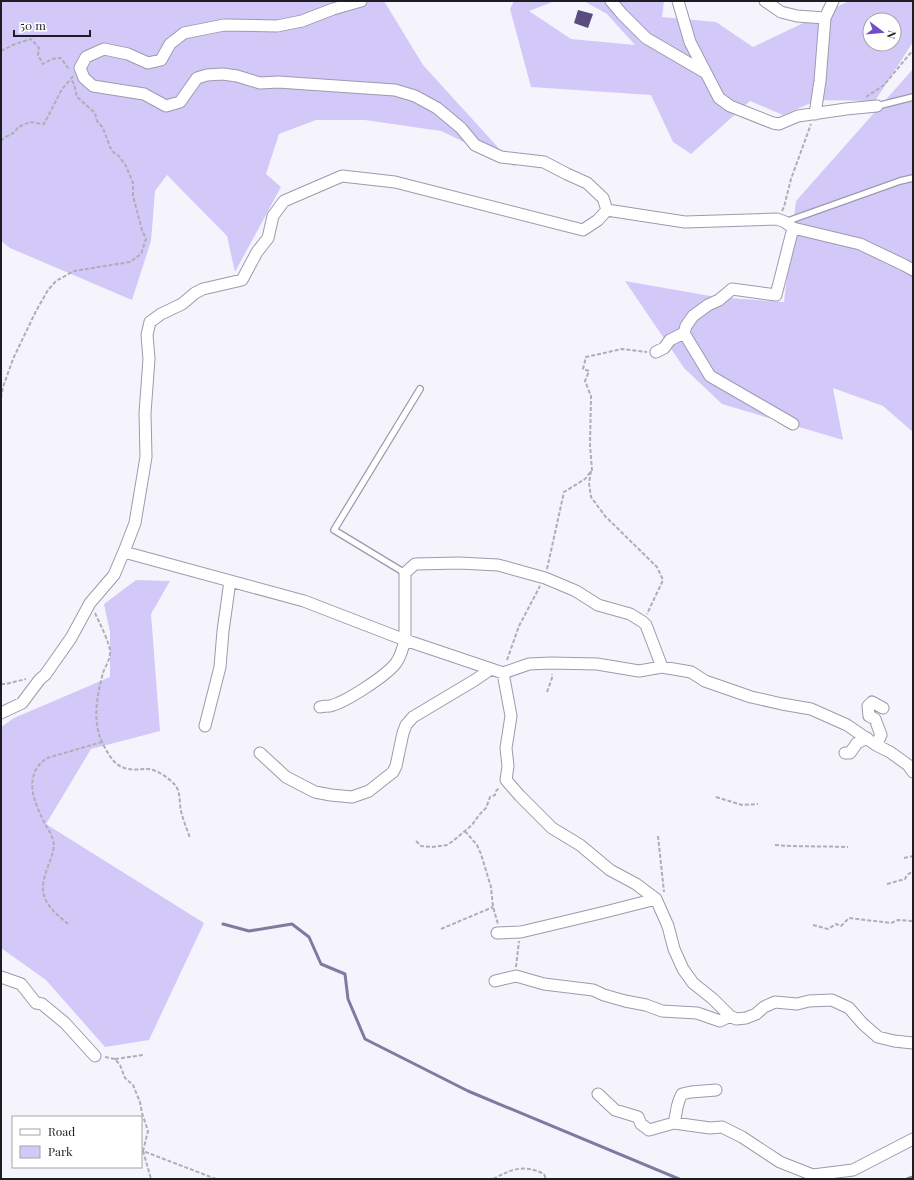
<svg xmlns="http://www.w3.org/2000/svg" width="914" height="1180" viewBox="0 0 914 1180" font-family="'Playfair Display',serif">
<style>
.green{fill:#d2c9f8;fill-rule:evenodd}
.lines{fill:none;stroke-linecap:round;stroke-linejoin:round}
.stream{stroke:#8179a1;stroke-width:3}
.building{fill:#584d7d}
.service-casing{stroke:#9d9aad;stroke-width:8}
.minor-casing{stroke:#9d9aad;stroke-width:13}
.path{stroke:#afaeb6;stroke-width:2;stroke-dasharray:4 2;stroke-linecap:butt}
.service{stroke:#fff;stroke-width:5.5}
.minor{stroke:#fff;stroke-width:11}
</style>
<rect width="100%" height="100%" fill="#f5f4fc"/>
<path class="green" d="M1,1h383l39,64 93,102 -75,-36 -76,-11h-49l-37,14 -13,40 15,13 -46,85 -8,-36 -60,-61 -12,16 -4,50 -19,59 -122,-52 -9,-7z
M514,1h41l-26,10 42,28 64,6 -28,-31 -23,-13h80l-2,16 54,5 37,25 96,-46h64v41l-38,59 -57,-1 -35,15 -33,-14 -59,53 -18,-12 -22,-47 -120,-8 -21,-78zM870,20h24v24h-24z
M913,69v363l-30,-26 -50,-18 10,52 -121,-36 -38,-36 -59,-87 91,16 68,5 12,-101z
M136,580l34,1 -19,33 9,117 -69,18 -45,75 158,99 -55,117 -44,7 -59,-67 -45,-32v-221l13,-9 96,-41v-45l-6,-28z"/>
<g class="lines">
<path class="stream" d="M223,924l26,7 43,-7 17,13 12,27 24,10 3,25 17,40 103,52 211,88
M907,1179l6,-2"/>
</g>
<path class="building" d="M578,10l15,4 -5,14 -14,-5z"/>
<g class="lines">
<g class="service-casing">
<path id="service" d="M877,106l36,-9
M785,222l115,-41 13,-3
M405,573l-71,-43 86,-141"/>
</g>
<g class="minor-casing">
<path id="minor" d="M611,1l11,13 24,24 60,35
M678,1l12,41 29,56 11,8 43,17 6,1 19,-8 48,-7 31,-3
M765,1l16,11 16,4 28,2
M815,114l5,-33 5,-63 8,-17
M607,210l78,12 92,-3 8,3 8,6 67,16 44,21 9,5
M684,333l26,43 83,48
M656,352l8,-4 6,-8 14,-7 2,-7 7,-10 15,-11 11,-5 13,-11 44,6 17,-67
M124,552l180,49 101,39v-67l10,-9 44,-1 39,2 47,13 31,13 22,14 32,9 13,8 3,3 16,42
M503,673l8,43 -5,32 2,18 -2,14 14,16 32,32 28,17 30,25 26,14 20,15 12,27 6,23 9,20 10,14 20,16 17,17 6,3 10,-1 10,-4 8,-7 11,-5 22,2 12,-3 23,-1 17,8 14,16 15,13 16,4 19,2
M320,707c4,-1 7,-1 10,-1 16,-4 56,-30 66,-43 5,-7 7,-15 9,-23l98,33 26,-9 22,-1 46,1 42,7 23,-4 29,5 14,9 46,16 31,7 29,5 36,16 29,20 14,7 18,13 5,7
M1,713l21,-10 18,-24 5,-4 26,-37 19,-35 24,-28 11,-26 10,-26 11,-66 -1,-44 4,-54 -2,-24 3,-13 11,-8 21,-10 13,-11 8,-4 39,-9 15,-28 11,-14 5,-22 11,-15 58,-25 53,6 188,48 15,-10 9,-10 -4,-12 -16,-15 -20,-9 -23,-12 -43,-5 -26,-12 -14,-17 -24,-20 -22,-12 -20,-6 -117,-8 -18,1 -23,-7 -14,-2 -16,1 -10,3 -17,24 -14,4 -22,-12 -51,-8 -9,-8 -4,-10 6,-11 18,-8 24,5 20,9 13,-3 9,-16 14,-11 40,-8 53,1 25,-5 31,-12 28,-8
M205,726l15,-59 3,-36 7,-50
M876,745l5,-10 -6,-16 -6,-3 -1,-10 4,-4 11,6
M260,753l26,24 29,15 16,3 21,2 17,-6 24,-19 3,-6 7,-33 3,-8 7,-8 62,-37 16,-11
M845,753h5l7,-10 10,-5
M497,933l24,-1 84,-20 51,-13
M1,977l20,7 15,19 6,1 23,19 30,33
M495,981l21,-5 28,8 49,6 11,5 21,6 21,4 16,6 35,2 23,8 10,-5
M598,1094l17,16 23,7 3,7 8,6 25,-7 36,5 12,-1 20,10 38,25 33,13 40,-5 60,-31
M674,1123c3,-11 2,-19 8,-29l9,-2 25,-2"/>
</g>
<path class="path" d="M1,51l14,-7 16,-5 8,9 -1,7 5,9 9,-5 9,-1 7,10h3
M866,97l18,-12 29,-35
M1,141l3,-3 11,-6 3,-5 12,-5 14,2 18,-35 9,-10
M782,211l2,-4 7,-28 20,-55
M1,398l2,-11 10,-28 23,-48 12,-21 8,-9 18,-10 56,-9 11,-8 5,-15 -4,-9 -9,-34v-13l-7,-17 -7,-10 -6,-4 -3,-5 -7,-19 -6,-7 -2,-8 -18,-16 -3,-13 -3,-5 2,-3
M591,471l-2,12 2,14 14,19 52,51 6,13 -16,34
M547,569l17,-77 21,-13 7,-9 -2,-25 1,-49 -6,-15 4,-10 -6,-2 3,-12 36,-8 25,3
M95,613c4,9 16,32 15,40 0,7 -5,14 -7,20 -6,22 -11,48 -1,69 4,8 11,22 20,25 8,4 17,2 25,2 9,0 22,9 28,16 6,7 4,18 6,26 2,9 6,18 9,27
M507,660l12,-34 21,-40
M1,684h5l20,-5
M547,692l5,-14v-4
M716,797l26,8 16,-1
M465,831l12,14 4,9 10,33 2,20 5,17
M658,836l6,56
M416,841l5,5 11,1 15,-2 6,-4 19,-16 7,-10 7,-7 4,-11 5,-2 1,-4 3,-3
M775,845c24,2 49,1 73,2
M904,858l9,-2
M887,884l18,-5 2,-4 6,-4
M68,924c-11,-9 -26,-21 -25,-37 0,-9 5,-20 8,-29 2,-6 4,-12 2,-18 -1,-5 -5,-11 -8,-16 -11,-22 -23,-49 2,-66l55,-16
M813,925l15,4 8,-5 5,2 8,-8 42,5 7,-3 15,1
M441,929l52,-22
M516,967l3,-26
M105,1057l10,2 5,6 5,13 8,7 7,17 2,11 6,18 -5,20 73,28
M115,1059l28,-4
M143,1151l8,28
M493,1179c19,-10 31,-15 51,-5l2,5"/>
<use href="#service" class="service"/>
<use href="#minor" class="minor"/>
</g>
<rect width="914" height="1180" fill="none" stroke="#1e1d24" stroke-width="4"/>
<rect x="12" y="1116" width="130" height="52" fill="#ffffff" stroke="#a5a5a7"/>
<rect x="20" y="1129" width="20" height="6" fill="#ffffff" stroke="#a5a5a7"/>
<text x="48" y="1136" font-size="12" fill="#1e1d24">Road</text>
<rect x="20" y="1146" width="20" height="12" fill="#d2c9f8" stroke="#a5a5a7"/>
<text x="48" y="1156" font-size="12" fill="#1e1d24">Park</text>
<g transform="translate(882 32) rotate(106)"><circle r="19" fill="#ffffff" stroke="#a5a5a7"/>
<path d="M0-3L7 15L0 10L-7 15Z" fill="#734dc6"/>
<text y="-6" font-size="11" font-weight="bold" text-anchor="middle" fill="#1e1d24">N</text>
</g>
<path d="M14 30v6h76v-6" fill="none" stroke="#1e1d24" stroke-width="2"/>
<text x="20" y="30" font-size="12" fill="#1e1d24" stroke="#ffffff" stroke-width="3" paint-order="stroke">50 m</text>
</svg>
